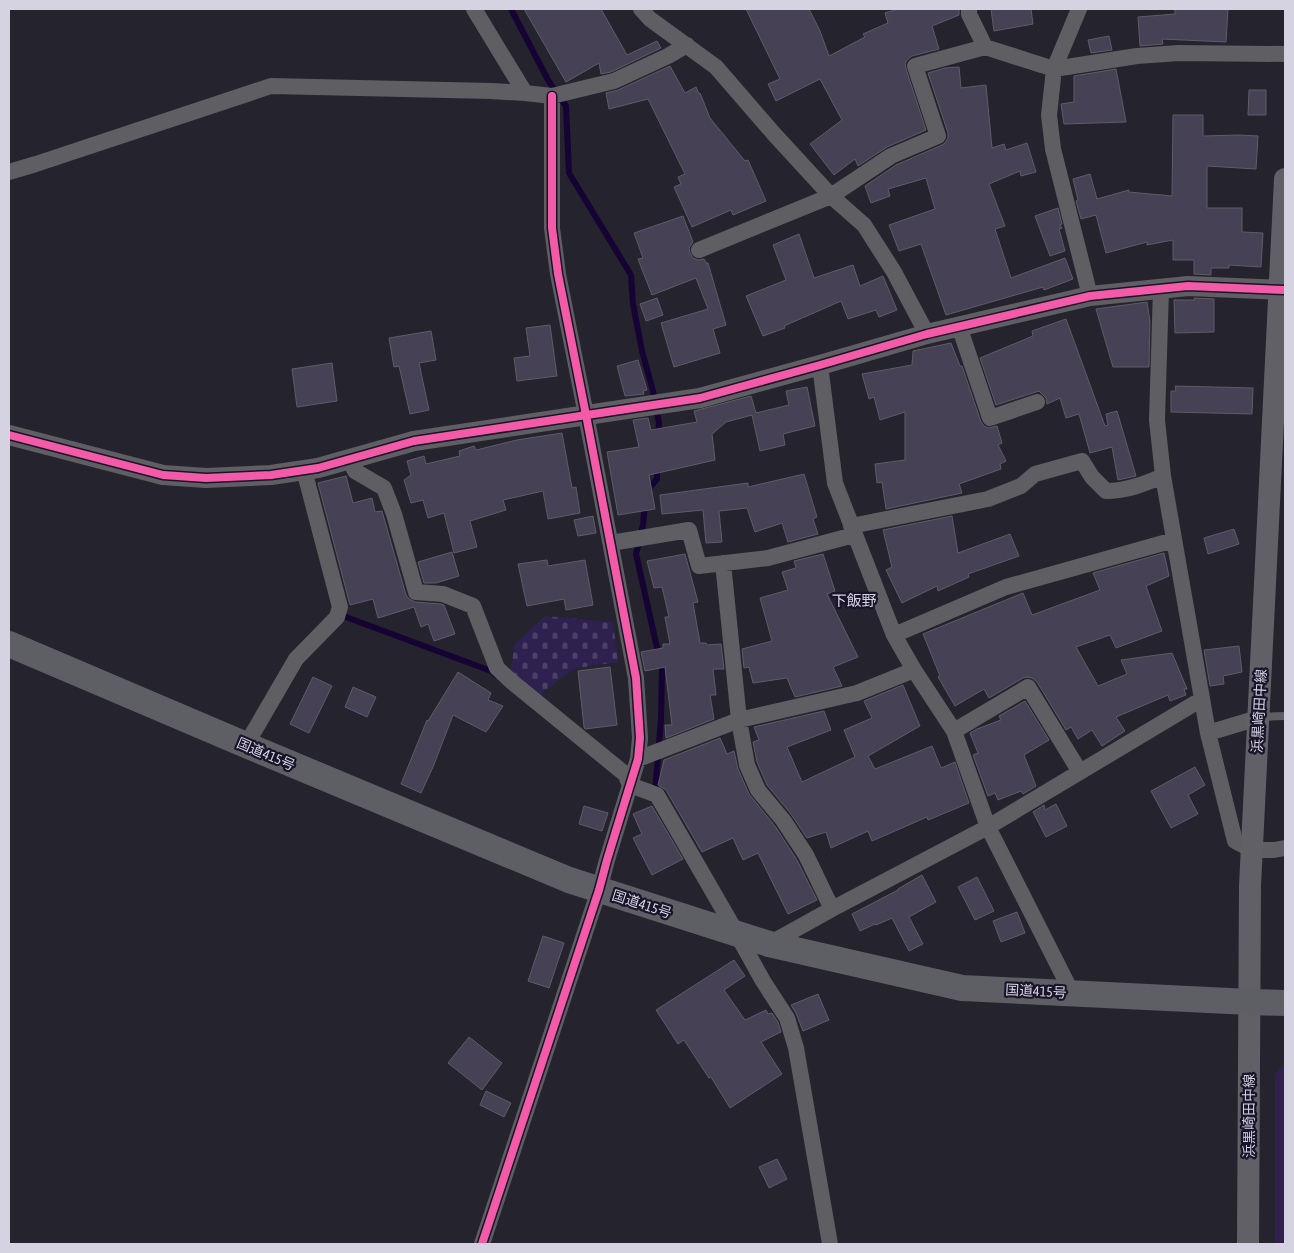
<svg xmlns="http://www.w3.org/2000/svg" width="1294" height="1253" viewBox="0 0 1294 1253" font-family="'Asap Condensed','Noto Sans JP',sans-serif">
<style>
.green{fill:#2e204f}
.cemetery{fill:url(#cemetery-stones)}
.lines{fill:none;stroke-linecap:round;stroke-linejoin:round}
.stream{stroke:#150333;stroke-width:6}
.building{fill:#464155;stroke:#5e5c66}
.service{stroke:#5f5e63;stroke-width:8}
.minor{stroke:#5f5e63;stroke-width:16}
.tertiary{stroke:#5f5e63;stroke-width:20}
.secondary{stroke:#616067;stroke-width:22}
.trunk{stroke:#5e5e65;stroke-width:26}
.cycleway-casing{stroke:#191429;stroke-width:11}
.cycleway{stroke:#f35aa7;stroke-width:8}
.labels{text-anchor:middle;stroke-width:4.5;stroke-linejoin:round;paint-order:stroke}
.street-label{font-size:14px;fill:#d5d3e2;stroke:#191429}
.neighbourhood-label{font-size:15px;fill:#d5d3e2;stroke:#191429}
</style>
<defs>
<pattern id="cemetery-stones" width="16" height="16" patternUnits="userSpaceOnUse" patternTransform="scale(1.25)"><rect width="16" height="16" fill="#2e204f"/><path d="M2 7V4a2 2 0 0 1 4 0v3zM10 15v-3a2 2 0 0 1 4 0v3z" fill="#4b4068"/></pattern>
</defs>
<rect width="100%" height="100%" fill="#25232e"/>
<path class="green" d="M1285,1063v181h-10v-170z"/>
<path class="cemetery" d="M545,616l68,6 5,40 -41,6 -11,6 -27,22 -30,-22 3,-11 2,-18z"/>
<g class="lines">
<path class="stream" d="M511,9l37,71 18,26 3,67 62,102 2,29 9,47 11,40 6,32 -1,13
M646,492l11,-13v-13
M645,504l-2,21 -7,29 26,116 -1,49 -6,74
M346,617l145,54 5,4"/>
</g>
<path class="building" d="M524,9h77l26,46 30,-14 4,7 -50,24 -10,2 -2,-11 -33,19z
M746,9h63l11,22 9,25 36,-19 -2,-3 25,-11 -3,-10 13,-4h61v6l-27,11 7,23 -27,7 -4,3 -3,4 1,6 20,61 -39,17 -29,19 -3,-7 -21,16 -24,-31 32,-24 -22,-41 -44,22 -8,-17 12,-5z
M991,9h40l2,15 -39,7z
M1175,9h53l-2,33 -64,-3 1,5 -23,2 -2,-29 37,-3z
M1109,36l3,14 -21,3 -3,-13z
M670,66l15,27 11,-6 3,7 1,-1 10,25 35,43 3,-1 18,41 -33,14 -2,-5 -39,17 -18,-40 7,-3 -3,-7 7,-3 -37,-75 -39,10 -3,-16 12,-3z
M959,67l2,21 25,-3 6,63 12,-4 2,6 21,-7 9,29 -15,4 -1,-5 -31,13 16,42 -10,3 16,49 54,-20 8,21 -29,11 -1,-3 -97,28 -25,-71 -22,7 -10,-26 46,-16 -9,-31 -38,11 2,7 -19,7 -6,-17 31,-21 46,-20 3,-2 3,-5v-5l-20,-60 17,-5z
M1116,69l10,53 -62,2 -3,-20 13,-2v-26z
M1249,90h17v25h-18z
M1173,115h30v21l36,-1 19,1 -2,33 -49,-3v42h35v24l21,1 -2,34 -32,-2v3h-18v7l-17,-1v-14h-21v-20l-26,5v-3l-41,11 -10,-38 -15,4 -5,-18 2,-1 -5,-21 17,-5 7,25 32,-9v2l43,4z
M1058,208l4,16 -2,1 2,3 -3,1 6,22 -15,5 -15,-40z
M683,216l10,26 -4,6 1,5 3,5 5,2 6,-1 2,4h2l18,62 -13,4 7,24 -46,14 -13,-44 47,-14 -12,-31 -44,17 -14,-36 5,-1 -9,-25z
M799,234l15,44 39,-13 7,21 23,-10 14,34 -18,7 -3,-7 -28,9 -7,-18 -57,25 1,2 -22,8 -17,-40 40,-16 -13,-35z
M657,298l6,17 -17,6 -6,-17z
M1194,298l20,1v33l-39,1 -1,-33h21z
M1147,302l3,19 -1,46h-36l-17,-58z
M1066,319l39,107 3,-1 -2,-11 11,-3 19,65 -18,4 -6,-33 -22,6 -11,-39 -13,4 -6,-20 -13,6 -1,-6 -7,-7 -43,14 -16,-47 53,-22 -1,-5z
M550,325l7,51 -40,5 -3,-23 16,-2 -4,-28z
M431,331l5,29 -17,3 10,47 -19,4 -11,-48 -5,1 -5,-29z
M951,343l9,23h2l19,56 3,4 4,2 9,-2 5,17 -4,2 8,16 -6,3 1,5 -42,15 3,9 -76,16 -4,-27 -5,1 -2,-19 30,-4v-48l-25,8 -6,-23 -5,2 -7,-25 50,-9 1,-14z
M638,360l9,30 -4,1 1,3 -19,2 -8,-30z
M332,363l5,38 -40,6 -5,-38z
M1175,386l78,2 -1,26 -81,-2v-21h5z
M807,387l8,39 -32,8 2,11 -25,6 -8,-36 -26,7 -14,12 3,26 -66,15 6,34 -37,6 -11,-63 32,-5 -6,-27 15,-2 3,12 46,-8 -3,-11 57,-15 5,17 33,-8 -3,-14z
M562,433l10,55 4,-1 4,26 -32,6 -5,-28 -40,9 3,10 -36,11 7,26 -23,6 -10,-40 -16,5 -5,-18 -12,3 -7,-23 7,-5 -4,-14 17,-5 2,8 34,-8 -1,-5 15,-5 2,4 41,-10z
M804,474l13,43 -4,2 5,15 -30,8 -6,-19 -27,9 -8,-24 -28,3 3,31 -16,1 -3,-33 -41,4 -2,-19 88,-12v4z
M346,476l7,27 19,-5 3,14 7,-1 24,84 3,4 6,3 26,2 3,1 11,29 -21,7 -6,-17 -7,3 -7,-20 -36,11 -5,-19 -23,6 -32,-122z
M593,516l3,17 -18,3 -4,-16z
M952,516l6,37 52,-19 9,22 -51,18 1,3 -31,14 -1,-5 -35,17 -16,-33 6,-3 -9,-37z
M1234,529l5,15 -31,10 -4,-16z
M452,552l7,24 -23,7h-12l-6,-21z
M1164,553l5,23 -23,10 16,45 -46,17 -6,-13 -34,12 22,39 29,-12 -6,-14 51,-7 15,36h-3l2,6 -16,6 -2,-6 -52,22 9,14 -23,15 -10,-16 -14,9 -7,-12 -5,3 -29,-48 -5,-4 -5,-1 -4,1 -34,20 -5,-9 -29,17 -17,-29 2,-1 -17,-42 100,-41 9,22 68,-25 -7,-17z
M685,554l13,48 -5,1 7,40h6l1,2 14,-1 3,25h-11l3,26h-6l4,24 -48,19 -1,-13h7l-7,-58 -20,4 -4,-19 22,-4v-4h7l-5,-27h4l-7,-30 -8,1 -7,-27z
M823,554l12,37 -8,3 31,63 -25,10 9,19 -47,11 -8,-19 -34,5 -4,-16 -5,1 -2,-19 30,-8 -12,-43 28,-8 -6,-18 14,-4 -2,-7z
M547,560l1,6 37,-6 8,45 -27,5 -2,-11 -37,7 -9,-42z
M1239,646l3,26 -19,4 1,8 -14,2 -6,-36z
M610,667l7,58 -32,4 -1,-2 -6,-56z
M458,672l33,21 -3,7 15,6 -17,26 -33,-17 -20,52 -12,26 -20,-9 26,-64 1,1z
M313,677l19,9 -23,47 -19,-9z
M903,685l17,41 -52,30 7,13 57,-23 9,22 14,-6 14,41 -41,17 -1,-3 -55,24 -4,-10 -37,17 -5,-16 -19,6 -16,-24 -24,-29 -10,-23 -4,-20 6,-2 -5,-13 70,-16 7,19 -44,17 15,35 53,-25 -11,-27 28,-12 -8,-17z
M353,687l23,10 -9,20 -22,-10z
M1025,701l24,39 -25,15 12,31 -13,8 -2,-3 -23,9 -3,-7 -7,3 -15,-41 5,-2 -8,-20 7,-4 24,-9 -2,-4z
M720,738l7,16 7,-3 4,18 11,25 26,32 22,34 20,40 -29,14 -30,-61 -15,7 -10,-22 -31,14 -36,-62 -8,-5 6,-25z
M1195,767l10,18 -17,10 10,19 -27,14 -20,-37z
M1056,804l11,22 -21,11 -13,-25 11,-7 1,5z
M584,806l24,7 -6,18 -23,-7z
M652,806l31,53 -31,16 -19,-37 9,-4 -9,-20z
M922,875l14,27 -27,15 14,27 -14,7 -17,-33 -16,7 -1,-1 -15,7 -8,-17 46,-24v-1z
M977,877l17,34 -19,9 -17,-33z
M1017,912l8,21 -24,9 -8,-21z
M543,936l21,7 -15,45 -21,-7z
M734,960l11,16 -21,14 21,30 21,-10 2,4 4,-1 6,9 3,10 -20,10 21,32 -52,34 -19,-31 -2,1 -25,-38 -6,4 -22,-34z
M818,994l11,26 -26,11 -7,-18 -5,-8z
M469,1037l33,26 -20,27 -34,-27z
M486,1091l25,12 -7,14 -24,-12z
M777,1159l10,20 -18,9 -10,-21z"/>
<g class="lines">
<path class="service" d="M1260,717l25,-1"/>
<path class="minor" d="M474,9l51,84
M641,9l9,10 66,48 58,67 57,62 33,29 30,47 33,62
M969,9v5l16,33
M1079,9l-25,60 -5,46 4,34 37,147
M9,172l27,-8 235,-78 220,5 34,2 27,3 62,-15 54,-25 19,-11
M699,250l132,-54 60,-40 47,-20 -23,-70 70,-19 69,22 83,-13 42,-3 106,1
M1161,289l-4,131 6,56 45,257 50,-15
M959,326l31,92 47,-16
M820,365l15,118 59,152 20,35 40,61 34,96 84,166
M349,459l6,12 29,17 10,26 22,78 27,2 30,12 24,62 14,13 114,93 5,11 27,10 71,123 35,63 24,37 9,30 34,196
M851,526l137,-27 33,-13 14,-12 47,-13 10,16 14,14c21,0 38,-7 57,-15
M611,543l78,-13 10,36 69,-8 86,-23
M723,563l16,157 8,45 11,25 25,30 23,35 26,54
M894,635l112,-48 168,-47
M954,731l74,-44 52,85
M1208,733l27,108 17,9h22l11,-2
M246,745l50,-86 41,-42 3,-10 -36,-137
M638,759l101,-39 118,-27 57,-23
M769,944l63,-35 156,-82 214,-128
M482,1244l117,-354 8,-30 31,-101 2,-21 -4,-60 -50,-263 -28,-141 -6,-46v-132"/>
<path class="tertiary" d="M9,435l154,40 43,3 65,-3 47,-7 96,-27 286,-43 120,-33 107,-31 163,-38 98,-10 97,4"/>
<path class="secondary" d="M1248,1244l2,-358 35,-707"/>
<path class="trunk" d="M9,644l237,101 323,135 200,64 193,44 288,14 35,1"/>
<g class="cycleway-casing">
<path id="cycleway" d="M9,435l154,40 43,3 65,-3 47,-7 96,-27 286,-43 120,-33 107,-31 163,-38 98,-10 97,4
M482,1244l117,-354 8,-30 31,-101 2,-21 -4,-60 -50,-263 -28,-141 -6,-46v-132"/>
</g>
<use href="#cycleway" class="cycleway"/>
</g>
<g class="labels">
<g class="street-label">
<text transform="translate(1259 711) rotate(-87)" y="5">浜黒崎田中線</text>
<text transform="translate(266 754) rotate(23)" y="5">国道415号</text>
<text transform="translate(642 904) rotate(18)" y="5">国道415号</text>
<text transform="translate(1036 991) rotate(3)" y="5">国道415号</text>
<text transform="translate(1249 1116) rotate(-90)" y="5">浜黒崎田中線</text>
</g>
<g class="neighbourhood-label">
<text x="854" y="606">下飯野</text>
</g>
</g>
<rect width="1294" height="1253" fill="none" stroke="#d5d3e2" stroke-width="20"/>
</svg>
